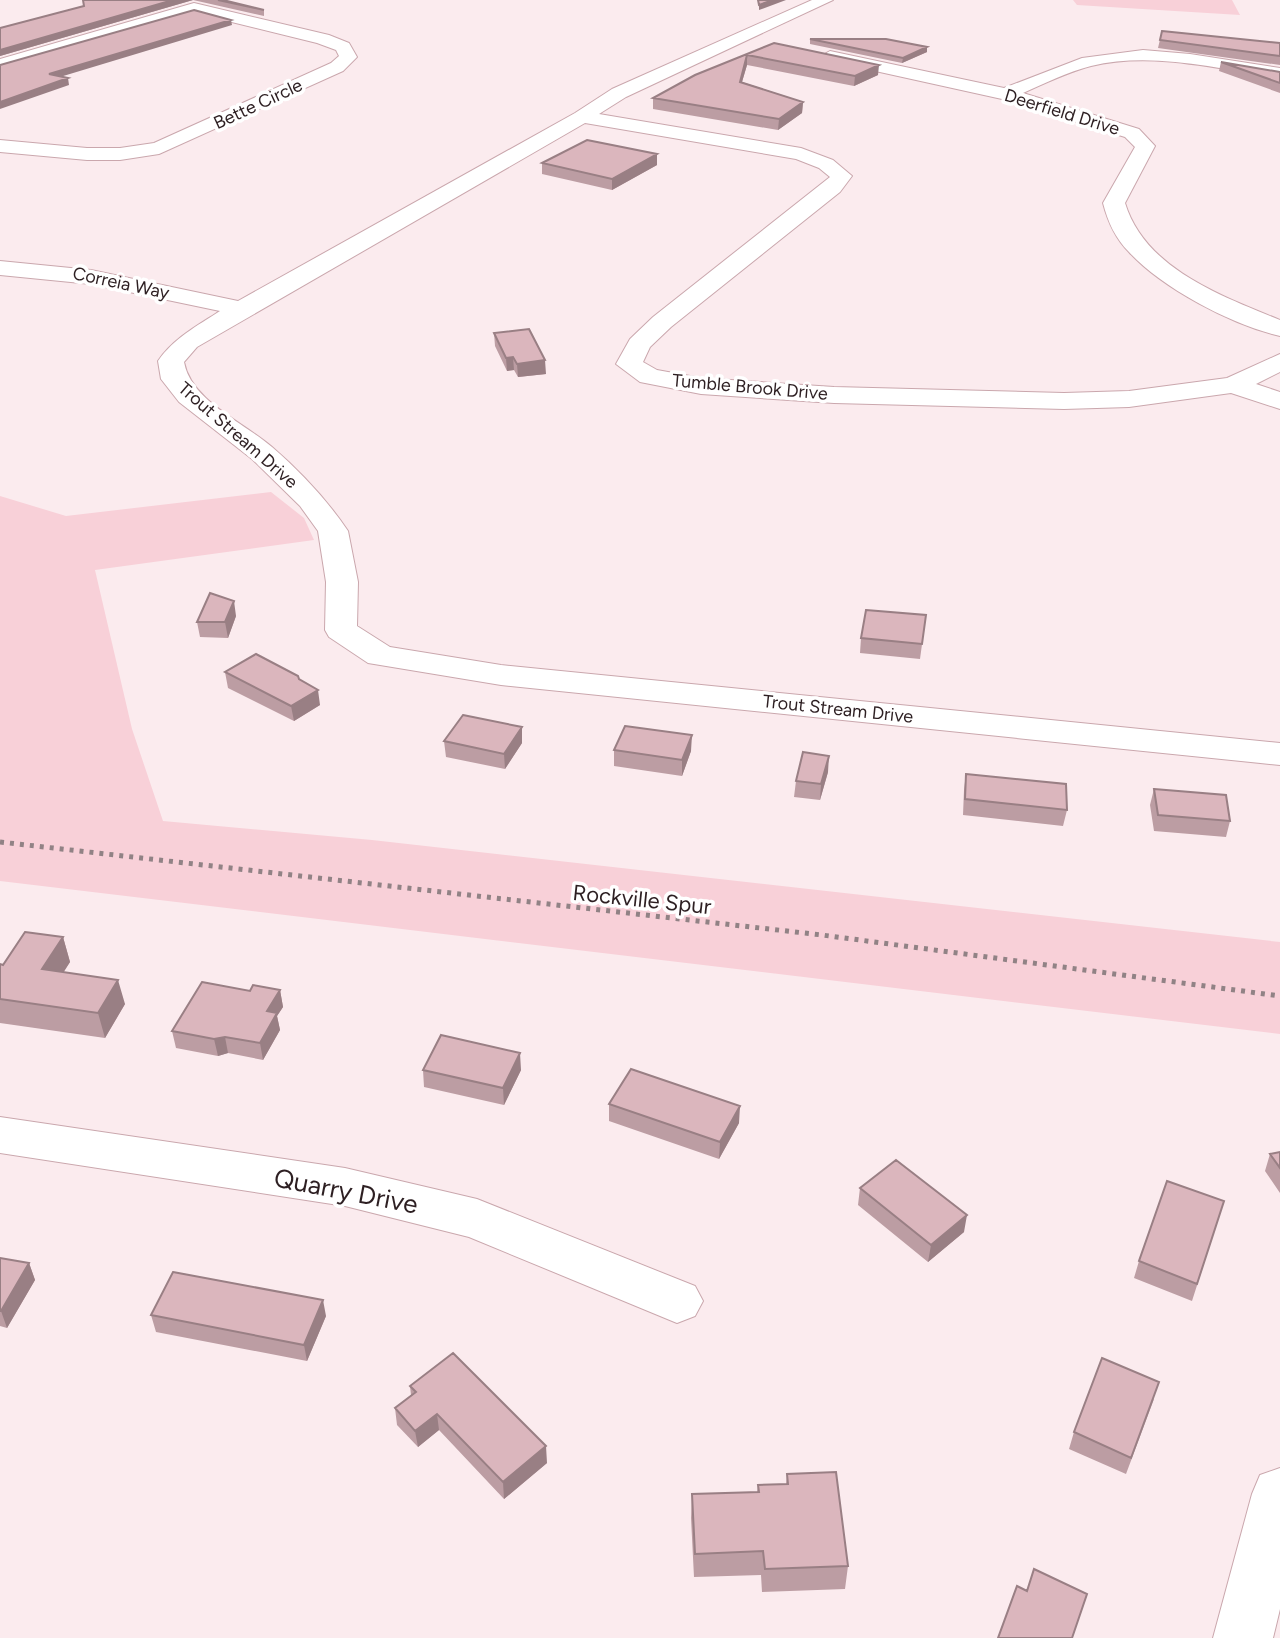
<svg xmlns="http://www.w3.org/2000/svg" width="1280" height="1638" viewBox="0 0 1280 1638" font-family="Figtree,sans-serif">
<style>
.green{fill:#f8d0d8}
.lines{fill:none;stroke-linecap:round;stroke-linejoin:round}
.minor-casing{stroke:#caa7ad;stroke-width:2}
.path{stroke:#918285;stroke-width:5;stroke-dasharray:4 6;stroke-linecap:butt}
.minor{fill:#fff;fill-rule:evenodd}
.wall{fill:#bc9da3}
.shaded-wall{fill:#997f84}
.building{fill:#dbb6bd;stroke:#997f84;stroke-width:2}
.labels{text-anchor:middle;stroke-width:7;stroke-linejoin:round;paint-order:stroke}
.far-street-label{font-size:18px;fill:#2d1f22;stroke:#fff}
.street-label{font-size:22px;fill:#2d1f22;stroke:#fff}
.near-street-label{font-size:26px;fill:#2d1f22;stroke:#fff}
</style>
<rect width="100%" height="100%" fill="#fbebee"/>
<path class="green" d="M1073,0h159l8,15 -163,-10z
M271,492l33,26 10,22 -219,30 37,159 31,92 209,19 908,102v92l-1280,-153v-385l66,20z"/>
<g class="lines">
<g class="minor-casing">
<path id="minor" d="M812,0h21l-207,97 -27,17 202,34 32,12 19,16 -12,16 -169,135 -21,20 -7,15 14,8 44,8 133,9 230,6 65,-2 98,-13 53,-24v18l-24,12 24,8v17l-49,-16 -102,14 -65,2 -230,-6 -133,-9 -61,-12 -24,-18 14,-25 23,-22 177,-140 -11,-9 -23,-9 -211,-36 -388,224 -13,15c7,39 59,60 88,85 29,25 55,53 76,84l10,51 -1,44 33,21 111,18 779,78v22l-779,-80 -133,-22 -39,-26 -4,-7 1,-48 -8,-51 -18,-25 -48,-47 -73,-57 -18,-23 -3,-18c16,-23 39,-35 62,-50l-129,-27 -91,-9v-14l91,9 147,31 337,-188 37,-24z
M194,3l135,32 20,8 8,14 -14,14 -184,83 -39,6h-33l-87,-8v-12l87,8h33l34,-5 177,-80 8,-7 -3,-6 -19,-7 -122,-30 -195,57v-11z
M1143,50l47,4 90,14v10c-61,-9 -128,-27 -189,-12 -23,6 -46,17 -68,27l116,36 16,17 -30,57c20,66 97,93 155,117v16c-48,-11 -118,-48 -151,-84 -14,-14 -21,-30 -26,-49l32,-56 -10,-10 -123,-38 -172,-38 -9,-5 9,-5 174,37 78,-30z
M0,1117l345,51 132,31 218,87 8,15 -8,15 -18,7 -208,-86 -124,-31 -345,-53z
M1280,1468v141l-7,29h-60l39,-144 8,-19z"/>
</g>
<path class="path" d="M0,842l822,93 458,61"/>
<use href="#minor" class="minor"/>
</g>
<path class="wall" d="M111,0h112l41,10v6l-71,-16 -193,56v-28z
M1162,31l118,12v22l-122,-17z
M810,39l117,8v5l-25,11 -92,-19z
M774,43l104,32 -24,11 -107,-21 -5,17 61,20 -1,11 -24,17 -125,-21v-11z
M1221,62l59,10v21l-61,-22z
M542,163l115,2 -45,25 -70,-16z
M494,333l52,41 -28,3 -4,-7 -7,1 -12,-25z
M926,615l-6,44 -60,-6 1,-15z
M236,616l-8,22 -28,-1 -3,-15z
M225,672l74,7 21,26 -26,16 -66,-33z
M444,741l78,2 -17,26 -59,-12z
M614,750l77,1 -9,25 -68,-10z
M828,772l-8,28 -26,-3 2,-16z
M966,774l101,36 -4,16 -100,-11 1,-25z
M1154,789l76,32 -4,16 -72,-6 -4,-26z
M63,937l7,25 -7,10 62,32 -20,34 -105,-15v-59l3,1z
M280,990l3,17 -6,9 3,14 -17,30 -35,-7 -10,3 -42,-8 -4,-17 78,-40z
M423,1070h98l-17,35 -80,-18z
M609,1104l130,19 -20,36 -110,-38z
M1280,1152v41l-15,-22 5,-17z
M860,1188l104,44 -36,30 -70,-57z
M1224,1201l-32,100 -58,-23 5,-17z
M0,1258l29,5 6,17 -28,48 -7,-2z
M151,1315l175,1 -19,45 -151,-29z
M410,1386l137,77 -43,36 -65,-69 -21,17 -21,-22 -2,-17 16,-13z
M1154,1399l-28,75 -57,-25 5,-17z
M787,1474l61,92 -3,23 -83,3 -1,-17 -67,2 -3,-59 1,-24 65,-2 1,-7 28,-1z"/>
<path class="shaded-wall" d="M173,0h20l-193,56v-6z
M773,0h13l-27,10v-5z
M231,20l1,5 -182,55 -1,-6z
M927,47v5l-25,11 1,-5z
M747,55v10l-8,27 1,-10z
M879,65l-1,10 -24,11 1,-10z
M68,78l1,7 -69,24v-7z
M803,102l-1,11 -24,17 1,-11z
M657,154v11l-45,25v-11z
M513,357l1,13 -7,1 -1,-13z
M545,360l1,14 -28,3 -1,-13z
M234,601l2,15 -8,22 -3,-16z
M318,690l2,15 -26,16 -3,-15z
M522,727v16l-17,26 -1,-15z
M692,735l-1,16 -9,25v-16z
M829,756l-1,16 -8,28 1,-16z
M63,937l7,25 -20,32 -8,-25z
M118,980l7,24 -20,34 -7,-25z
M280,990l3,17 -6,9 3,14 -17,30 -3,-17 7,-32z
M225,1037l3,16 -10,3 -4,-17z
M520,1053l1,17 -17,35 -1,-17z
M740,1106l-1,17 -20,36 1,-17z
M967,1215l-3,17 -36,30 3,-17z
M29,1263l6,17 -28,48 -6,-17z
M323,1300l3,16 -19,45 -3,-16z
M437,1414l2,16 -21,17 -3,-16z
M546,1446l1,17 -43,36 -1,-17z"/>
<path class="building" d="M83,0h90l-173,50v-22l84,-22z
M218,0h5l41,10z
M758,0h15l-14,5z
M194,10l37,10 -182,54 19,4 -68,24v-37z
M1162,31l118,12v13l-120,-16z
M810,39h76l41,8 -24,11z
M774,43l105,22 -24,11 -108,-21 -7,27 63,20 -24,17 -126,-21 42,-23z
M1221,62l59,10v11z
M587,140l70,14 -45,25 -70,-16z
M529,329l16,31 -28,4 -4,-7 -7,1 -12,-25z
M210,593l24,8 -9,21h-28z
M866,610l60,5 -4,29 -61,-6z
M256,654l42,22 1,3 19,11 -27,16 -66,-34z
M463,715l59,12 -18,27 -60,-13z
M625,726l67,9 -10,25 -68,-10z
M803,752l26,4 -8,28 -25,-3z
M966,774l100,10 1,26 -102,-11z
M1154,789l72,6 4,26 -72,-6z
M25,932l38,5 -21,32 76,11 -20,33 -98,-14v-35l3,1z
M202,982l48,9 3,-6 27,5 -13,21 10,2 -17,30 -35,-6 -11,2 -42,-8z
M441,1035l79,18 -17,35 -80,-18z
M631,1069l109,37 -20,36 -111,-38z
M1280,1152v16l-10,-14z
M896,1160l71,55 -36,30 -71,-57z
M1167,1181l57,20 -27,83 -58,-23z
M0,1258l29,5 -28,48h-1z
M173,1272l150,28 -19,45 -153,-30z
M453,1353l93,93 -43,36 -66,-68 -22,17 -20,-23 21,-16 -6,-6z
M1102,1358l57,24 -28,76 -57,-26z
M836,1472l12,94 -83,3 -2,-18 -68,3 -3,-60 67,-2 -1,-7 30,-1 -1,-10z
M1034,1569l53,25 -15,44h-74l19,-52 10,5z"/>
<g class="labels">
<g class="far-street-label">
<text transform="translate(258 104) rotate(-25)" y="6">Bette Circle</text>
<text transform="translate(1062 112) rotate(17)" y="6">Deerfield Drive</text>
<text transform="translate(121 283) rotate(12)" y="6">Correia Way</text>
<text transform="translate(750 387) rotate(5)" y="6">Tumble Brook Drive</text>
<text transform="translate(238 435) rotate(41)" y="6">Trout Stream Drive</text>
<text transform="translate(838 709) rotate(6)" y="6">Trout Stream Drive</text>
</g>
<g class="street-label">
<text transform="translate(642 899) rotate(6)" y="8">Rockville Spur</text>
</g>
<g class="near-street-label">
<text transform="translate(346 1191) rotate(11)" y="9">Quarry Drive</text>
</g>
</g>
</svg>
